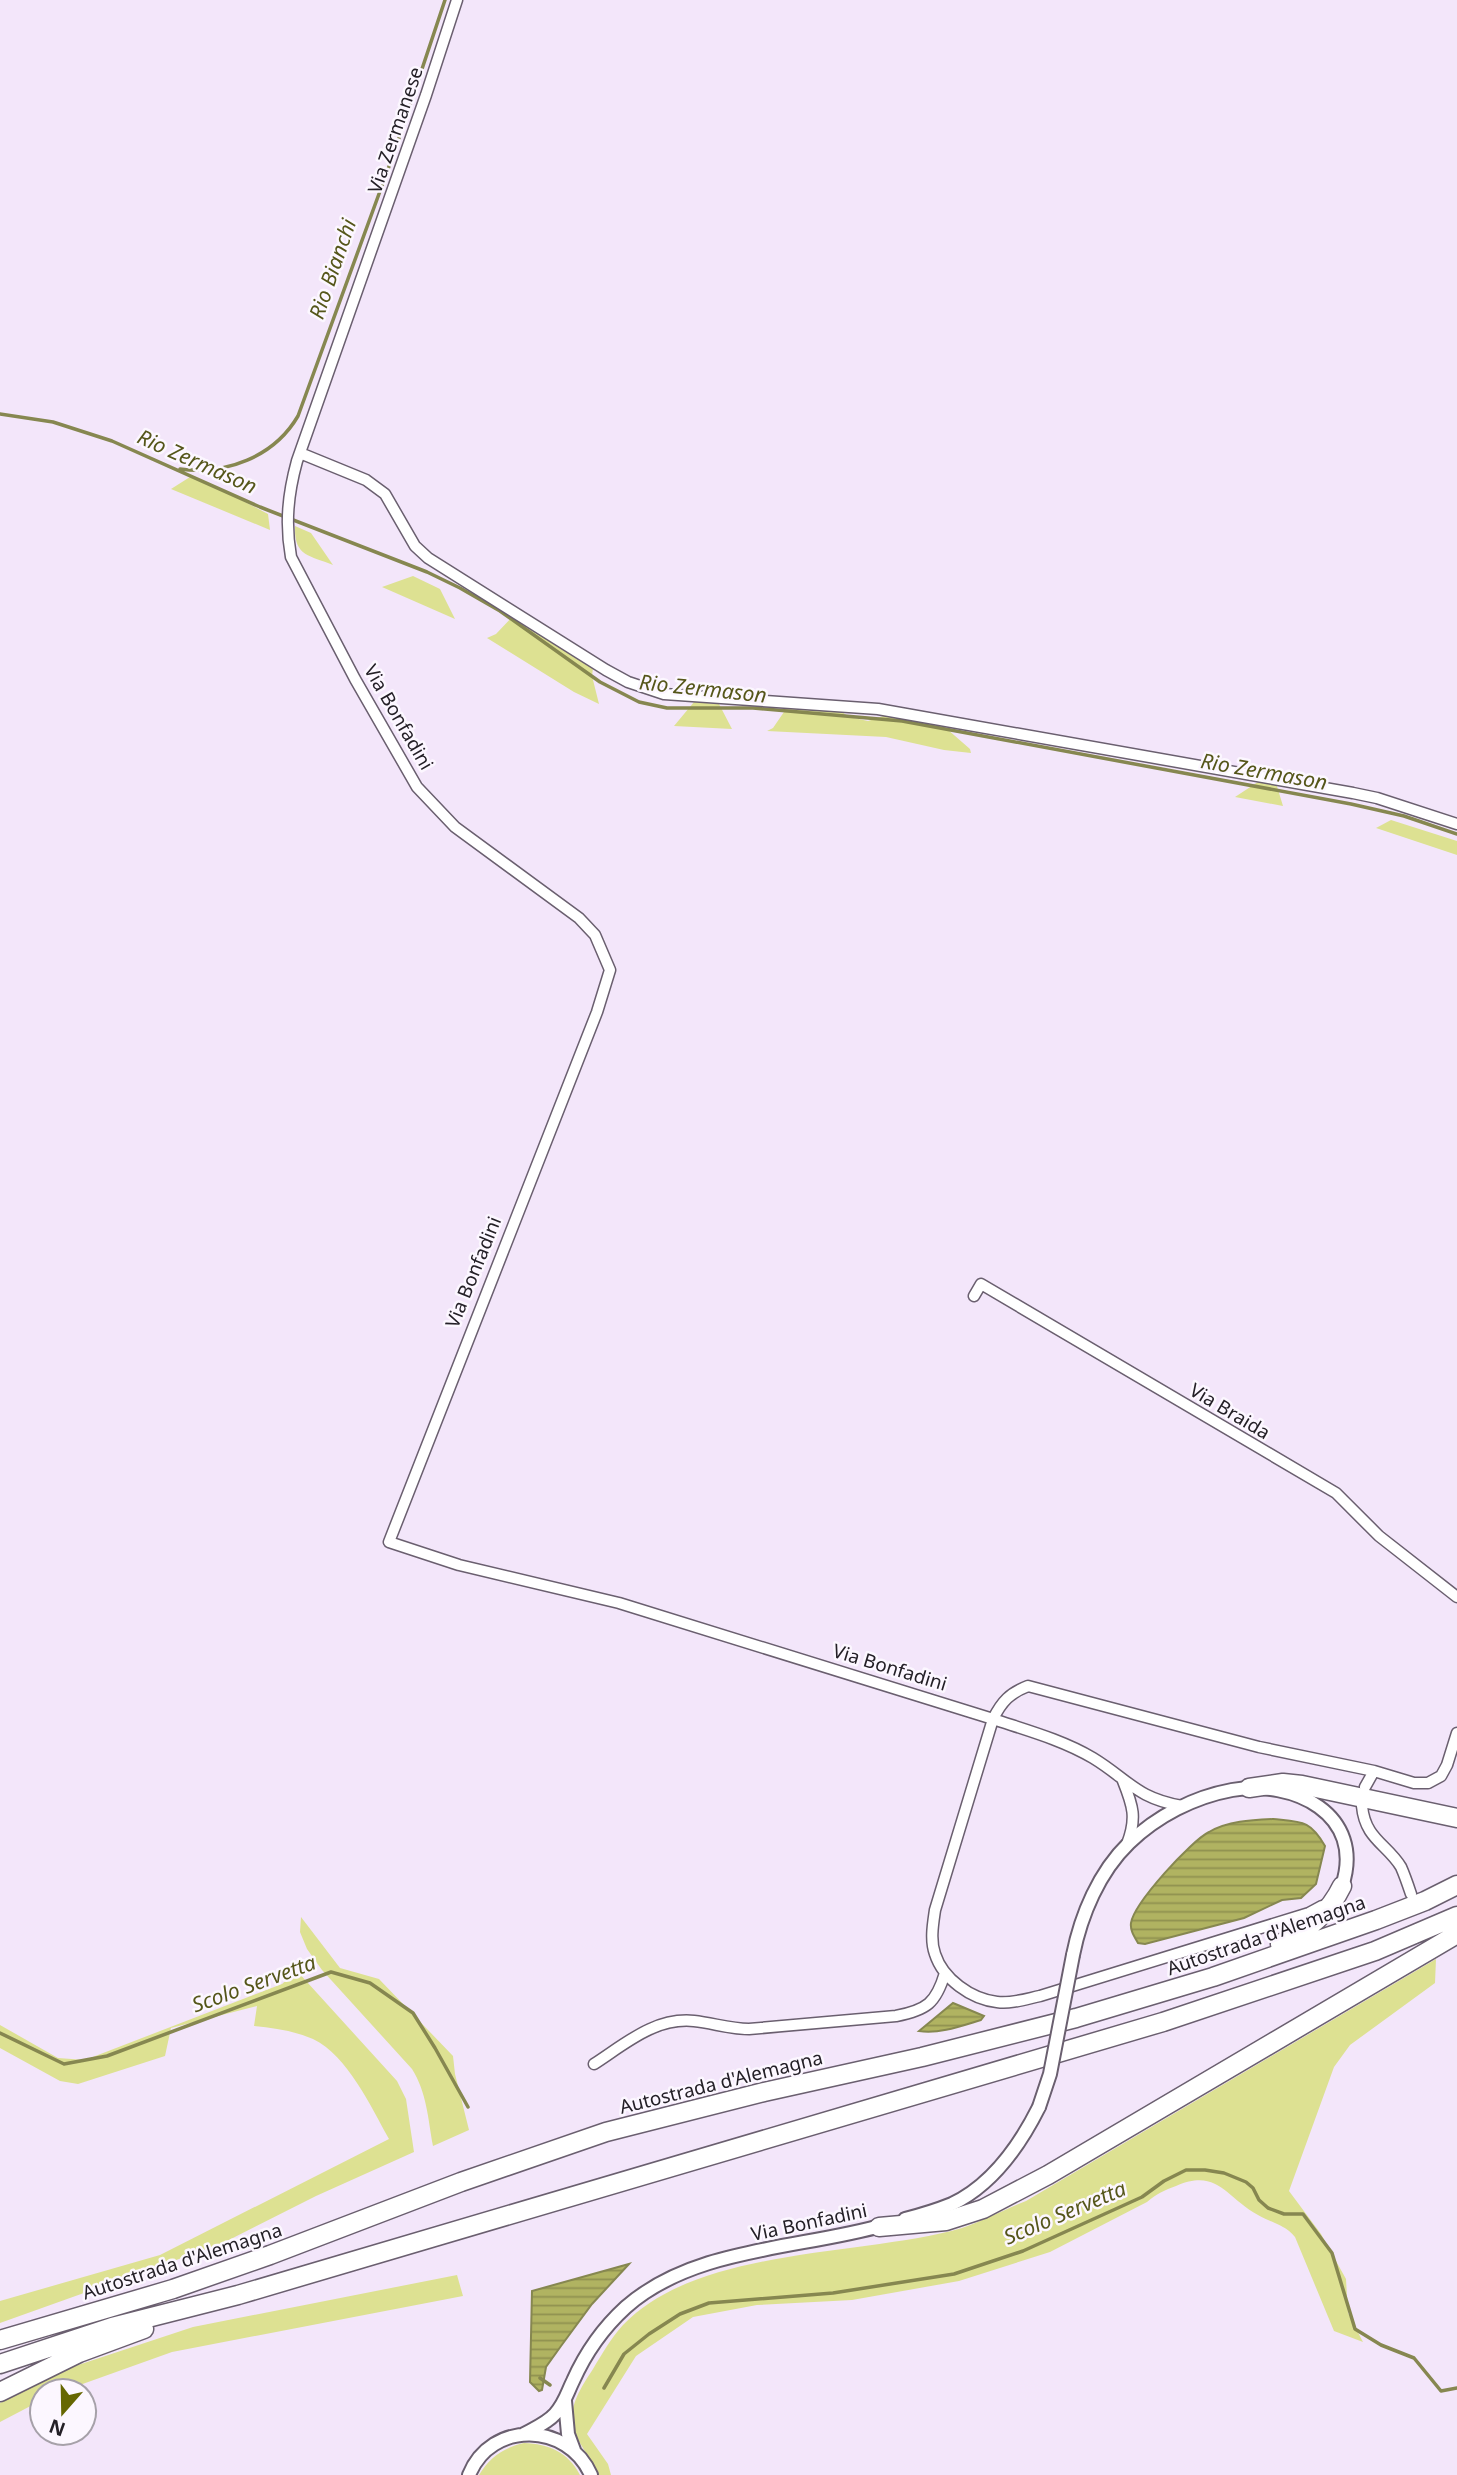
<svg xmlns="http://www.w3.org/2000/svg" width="1457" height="2475" viewBox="0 0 1457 2475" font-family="'Noto Sans',sans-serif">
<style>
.grass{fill:#dde192}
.water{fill:url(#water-rules);stroke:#868750;stroke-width:2}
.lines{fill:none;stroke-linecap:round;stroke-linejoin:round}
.stream{stroke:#868750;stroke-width:3.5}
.street-casing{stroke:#6a5f6f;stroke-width:13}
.secondary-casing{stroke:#6a5f6f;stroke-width:16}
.highway-casing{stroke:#6a5f6f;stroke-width:21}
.street{stroke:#fff;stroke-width:10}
.secondary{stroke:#fff;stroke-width:12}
.highway{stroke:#fff;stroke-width:18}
.secondary-bridge-casing{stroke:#6a5f6f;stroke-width:16;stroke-linecap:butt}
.secondary-bridge{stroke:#fff;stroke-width:12}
.labels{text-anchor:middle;stroke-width:5;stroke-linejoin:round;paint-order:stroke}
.street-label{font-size:19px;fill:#242027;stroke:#fcf7ff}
.water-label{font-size:21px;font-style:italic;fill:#55561a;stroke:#fcf7ff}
</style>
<defs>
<pattern id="water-rules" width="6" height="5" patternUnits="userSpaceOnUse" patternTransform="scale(1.75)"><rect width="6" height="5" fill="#b0b361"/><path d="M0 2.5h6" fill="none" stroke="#8f9150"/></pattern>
</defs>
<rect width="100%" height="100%" fill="#f3e6fa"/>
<path class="grass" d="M190,477l23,8 55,29 2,16 -99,-41z
M295,526l16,7 22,32c-24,-10 -39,-8 -38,-39z
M413,576l27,13 15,30 -73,-32z
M512,617l81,51 -1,8 7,28 -25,-12 -87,-54 9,-4z
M694,702l25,2 13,25 -58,-3z
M908,708l23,7 39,34 1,4 -27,-3 -58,-13 -119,-6 6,-3 13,-19h52l11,8 19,4z
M1267,776l9,7 7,23 -48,-9z
M1391,820l66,21v14l-81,-27z
M301,1917l39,51 39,11 74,77 2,18 14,56 -36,16c-5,-27 -6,-53 -21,-77l-90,-99 -15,-21 -7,-17z
M1436,1959l-1,24 -85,62 -16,22 -45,124 32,43 25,45 2,34 15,29 -29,-11 -39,-94c-11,-13 -23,-14 -37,-22 -33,-18 -40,-47 -82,-29 -11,4 -20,8 -29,16l-97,50 -91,29 -107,19 -95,5 -64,12 -57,39 -49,78 21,30 3,11h-13c-6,-17 -23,-34 -26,-52 -2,-19 11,-39 21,-54 9,-15 18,-31 30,-44 76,-79 238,-68 339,-97 21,-7 43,-19 64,-27z
M297,1971l100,110 9,18 8,53 -98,44 -95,48 -221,79v-22l160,-46 229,-116c-18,-32 -41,-83 -76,-100 -19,-8 -38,-11 -59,-13l3,-20 -86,22 -6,28 -87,28 -18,-3 -60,-33v-23l58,33 27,2 197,-76z
M457,2275l6,21 -291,56 -109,39h-21v9l-42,22v-19l51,-29 142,-47z
M524,2443c25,1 44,9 56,32h-101c11,-18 24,-27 45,-32z"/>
<path class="water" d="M1273,1819c29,3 37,1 52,27l-9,38 -15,14 -19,2 -38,18 -99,26 -7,-1c-4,-7 -8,-13 -7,-20 3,-20 60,-82 78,-91 19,-11 42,-12 64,-13z
M953,2003l31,13 -3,4c-20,6 -41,14 -62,11z
M629,2264l-37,40 -31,42 -15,21 -4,23 -3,1 -9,-9 2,-91z"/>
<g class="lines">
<path class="stream" d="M0,414l53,8 59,19 148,66 167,65 33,16 40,23 100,71 39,20 28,6h86l149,13 449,83 53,12 53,18
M180,469c46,6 94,-12 118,-53l97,-266 50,-150
M0,2033l64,31 43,-8 224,-84 39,11 43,30 22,35 33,59
M540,2378l10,7
M604,2388l20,-34 25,-20 31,-20 29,-11 124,-10 121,-19 69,-23 119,-54 22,-16 22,-11h19l19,3 22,9 7,6 6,12 9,8 16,6h19l29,39 23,76 26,16 33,13 27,33 16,-3"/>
<g class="street-casing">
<path id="street" d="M457,0l-31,95 -129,366c-9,33 -12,62 -6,96l64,122 62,108 38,40 124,91 16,17 15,35 -13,42 -208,530 70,23 160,38 374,116c33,11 70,21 100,39 36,22 43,40 89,48
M300,453l66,27 19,14 30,52 13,12 178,112 22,12 36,12 214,15 475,84 24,5 80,26
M974,1296l7,-12 355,209 43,43 78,61
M1123,1781c10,25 14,37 4,63
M1365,1787l9,-16
M1362,1806c3,33 25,38 39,61 4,9 7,18 10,27
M1322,1906l-13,7 -269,83c-14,3 -29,8 -43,6 -26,-3 -54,-23 -62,-48 -5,-14 -2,-30 0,-44l58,-191c9,-18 17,-26 35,-33l231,61 115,24 40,12h14l13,-7 6,-11 10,-32
M594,2064c31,-20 61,-47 100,-43 19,2 36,8 55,8l147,-13c31,-6 40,-13 49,-43"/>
</g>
<g class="secondary-casing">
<path id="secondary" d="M1073,1955c8,-40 26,-83 56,-112 28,-27 65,-46 103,-53 61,-11 134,24 110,96
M905,2219c16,-4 32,-9 47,-15 40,-19 68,-59 87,-97
M565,2401l3,33 6,16
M524,2434c11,-6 23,-11 31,-20 10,-11 12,-21 18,-33 12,-27 31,-54 53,-74 68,-60 175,-58 258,-82
M469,2475c22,-55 99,-53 122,0"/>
</g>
<g class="highway-casing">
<path id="highway" d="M1249,1788l34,-5 19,2 155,33
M1280,1944c26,-12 49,-31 62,-58
M879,2227l67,-6 37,-12 65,-34 409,-241
M0,2340l173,-51 97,-34 191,-73 145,-50 158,-40 158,-35 154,-39 137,-41 163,-57 49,-19 32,-16
M0,2364l112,-37 126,-32 925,-273 212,-71 82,-35
M0,2392l79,-39 65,-24"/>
</g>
<use href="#street" class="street"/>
<use href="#secondary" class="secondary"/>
<use href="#highway" class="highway"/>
<g class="secondary-bridge-casing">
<path id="secondary-bridge" d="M1039,2107l11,-33 23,-119"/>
</g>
<use href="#secondary-bridge" class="secondary-bridge"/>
</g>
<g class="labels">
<g class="street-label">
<text transform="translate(395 130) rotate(-71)" y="7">Via Zermanese</text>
<text transform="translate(399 717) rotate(60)" y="7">Via Bonfadini</text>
<text transform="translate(473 1272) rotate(-68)" y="7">Via Bonfadini</text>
<text transform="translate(1230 1411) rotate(31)" y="7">Via Braida</text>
<text transform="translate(890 1667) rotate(17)" y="7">Via Bonfadini</text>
<text transform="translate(1266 1935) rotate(-19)" y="7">Autostrada d'Alemagna</text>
<text transform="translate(721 2082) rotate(-14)" y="7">Autostrada d'Alemagna</text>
<text transform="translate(809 2222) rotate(-12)" y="7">Via Bonfadini</text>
<text transform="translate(182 2261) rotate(-18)" y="7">Autostrada d'Alemagna</text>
</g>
<g class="water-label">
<text transform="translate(333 269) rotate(-71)" y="7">Rio Bianchi</text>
<text transform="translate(197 462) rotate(24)" y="7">Rio Zermason</text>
<text transform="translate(703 689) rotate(6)" y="7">Rio Zermason</text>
<text transform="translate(1264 772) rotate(10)" y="7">Rio Zermason</text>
<text transform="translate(254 1984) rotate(-20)" y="7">Scolo Servetta</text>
<text transform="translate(1065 2213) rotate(-23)" y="7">Scolo Servetta</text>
</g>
</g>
<g transform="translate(63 2412) rotate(200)"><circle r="33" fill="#fcf7ff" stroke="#a6a1a9" stroke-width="2"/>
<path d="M0-5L12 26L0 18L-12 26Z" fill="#666702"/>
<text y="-10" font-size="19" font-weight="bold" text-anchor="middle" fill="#242027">N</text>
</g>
</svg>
